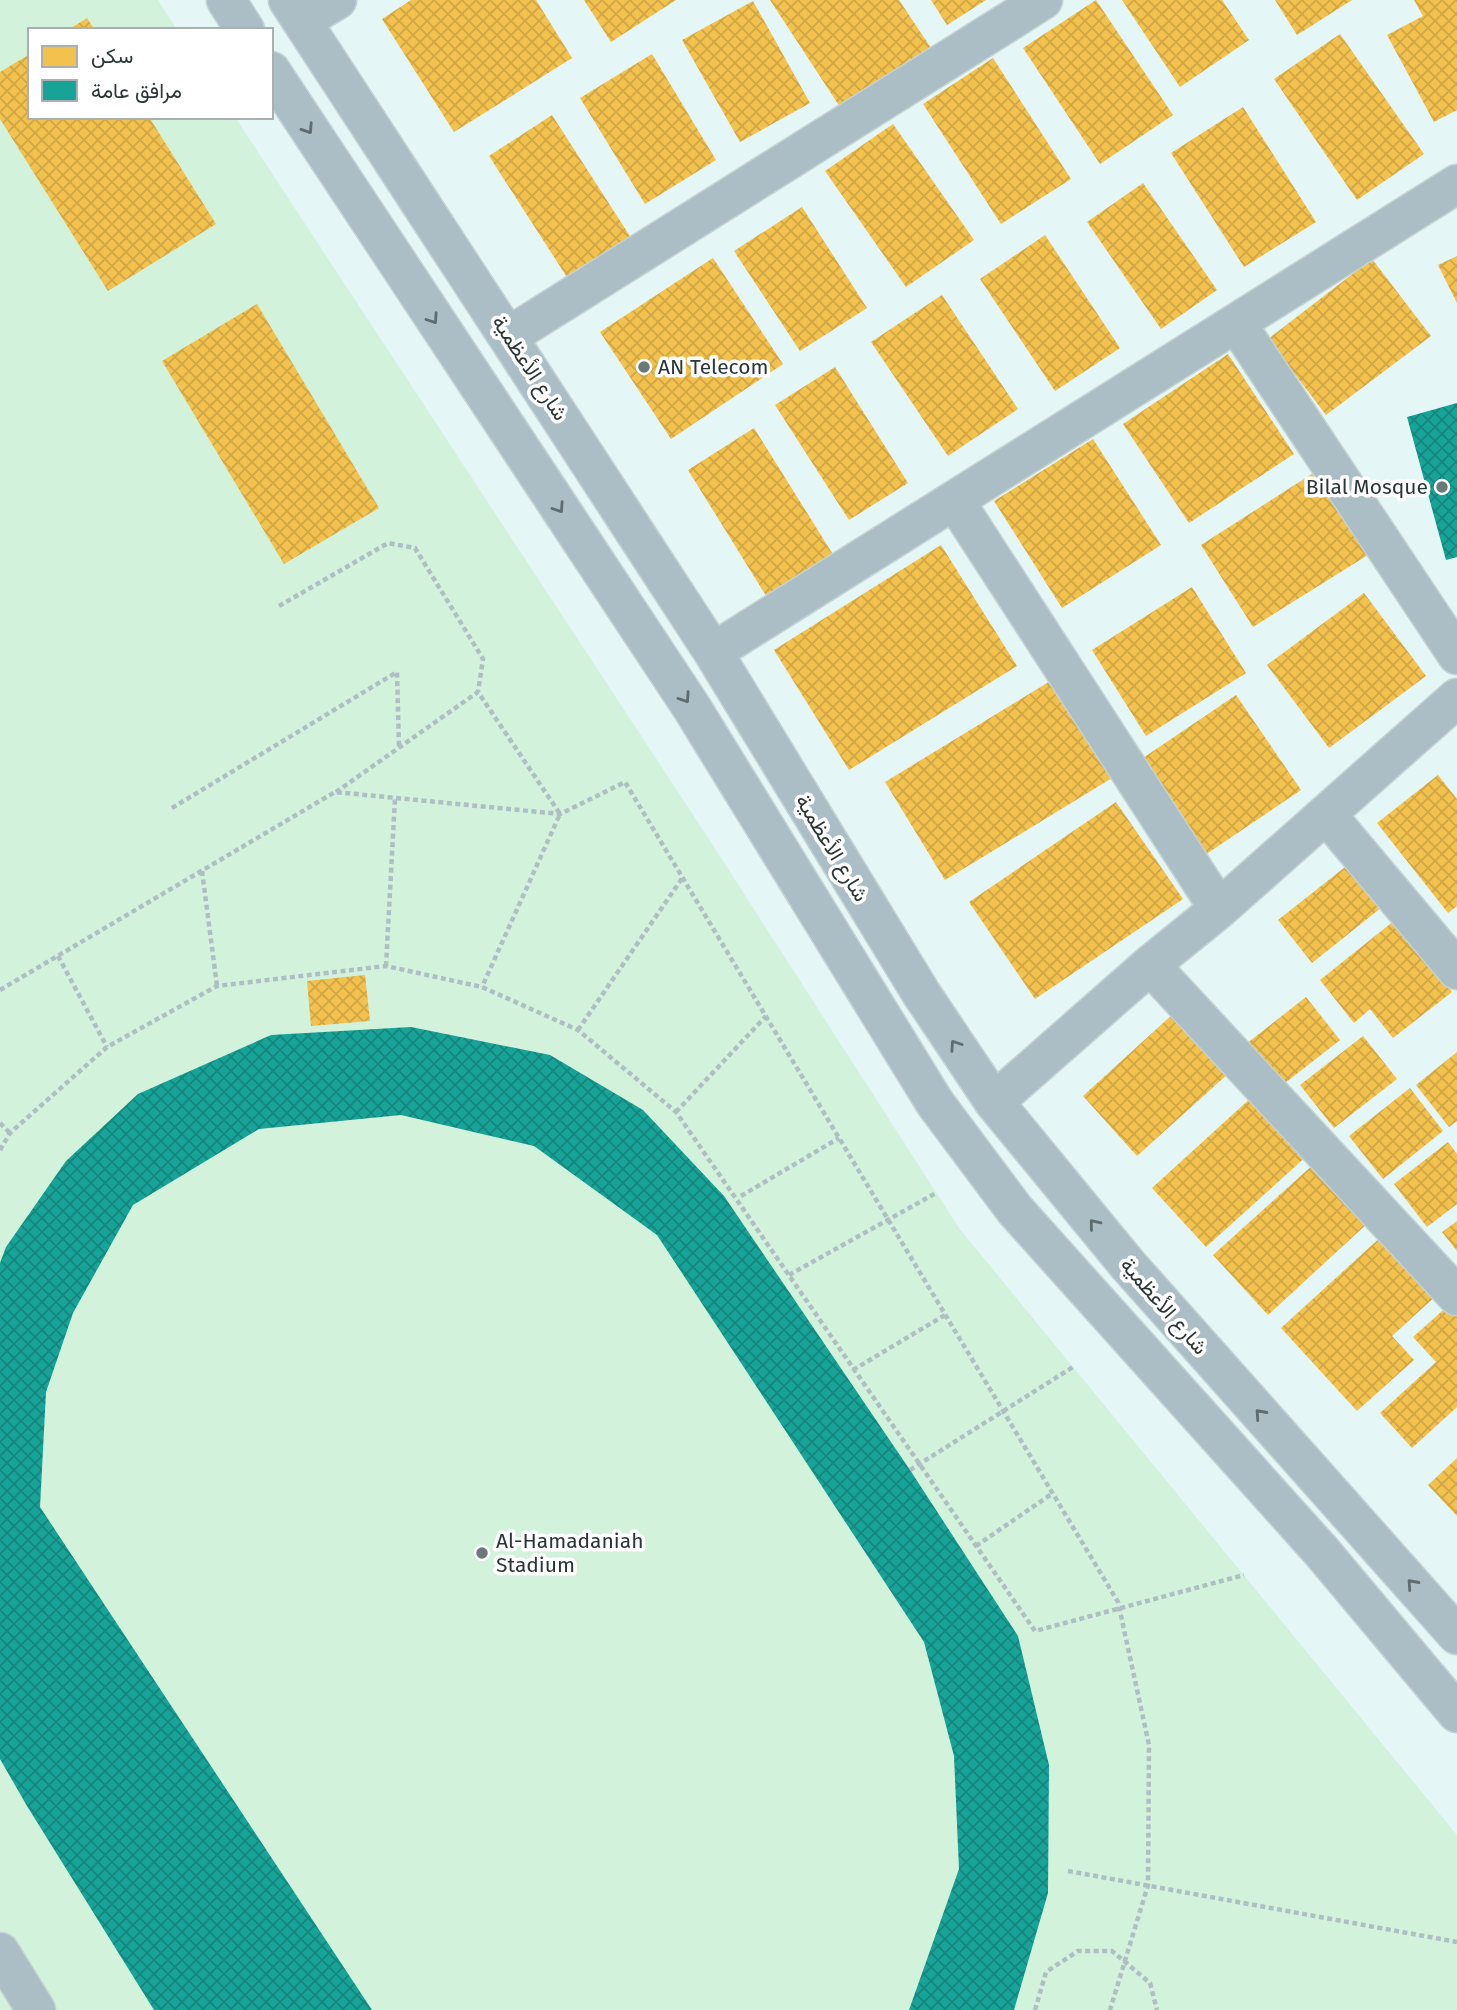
<svg xmlns="http://www.w3.org/2000/svg" width="1457" height="2010" viewBox="0 0 1457 2010" font-family="'Fira Sans',Vazirmatn,sans-serif">
<style>
.garden{fill:#d2f2dc}
.homes{fill:url(#homes-cross-hatch)}
.public{fill:url(#public-cross-hatch)}
.lines{fill:none;stroke-linecap:round;stroke-linejoin:round}
.minor-casing{stroke:#c5d2d3;stroke-width:41}
.path{stroke:#afbec2;stroke-width:4.5;stroke-dasharray:5 3.5;stroke-linecap:butt}
.minor{stroke:#abbec5;stroke-width:38}
.oneway{stroke:#5e6c6f}
.poi-dot{fill:#6b797a;stroke:#fff;stroke-width:2.5}
.labels{text-anchor:middle;stroke-width:7;stroke-linejoin:round;paint-order:stroke}
.poi-label{font-size:21px;fill:#2a3636;stroke:#fff;text-anchor:start}
.street-label{font-size:21px;fill:#2a3636;stroke:#fff}
</style>
<defs>
<pattern id="homes-cross-hatch" width="8" height="8" patternUnits="userSpaceOnUse" patternTransform="scale(1.75)"><rect width="8" height="8" fill="#f2c14e"/><path d="M0 0l8 8M0 8l8-8" fill="none" stroke="#d0a645"/></pattern>
<pattern id="public-cross-hatch" width="8" height="8" patternUnits="userSpaceOnUse" patternTransform="scale(1.75)"><rect width="8" height="8" fill="#17a398"/><path d="M0 0l8 8M0 8l8-8" fill="none" stroke="#15867d"/></pattern>
</defs>
<rect width="100%" height="100%" fill="#e5f6f7"/>
<path class="garden" d="M0,0h158l19,30h-147v87h205l470,716 254,395 498,607v175h-1457z"/>
<path class="homes" d="M411,0h125l36,58 -118,74 -72,-113z
M584,0h92l-65,42z
M770,0h129l32,48 -91,59z
M931,0h55l-39,25z
M1096,0l77,115 -73,49 -77,-116z
M1122,0h100l27,40 -69,47z
M1275,0h77l-55,35z
M1414,0h43v110l-23,12 -47,-87 36,-19z
M753,1l57,102 -70,39 -58,-102z
M87,18l8,12h-27z
M1340,34l84,120 -67,46 -83,-121z
M30,54v63h119l67,107 -108,67 -108,-172v-47z
M652,54l64,106 -71,44 -65,-106z
M993,58l78,121 -70,45 -78,-120z
M1243,107l73,115 -72,45 -73,-114z
M552,115l83,129 -63,41 -83,-129z
M893,124l81,116 -68,47 -81,-116z
M1143,183l74,107 -56,39 -74,-107z
M802,207l65,101 -67,43 -66,-100z
M1045,235l75,113 -65,43 -75,-112z
M1457,256v47l-19,-38z
M713,258l70,106 -112,75 -71,-107z
M1372,259l59,77 -105,79 -58,-76z
M942,295l76,114 -70,47 -77,-114z
M257,304l122,204 -95,56 -122,-203z
M1228,354l66,100 -105,69 -66,-99z
M835,367l73,116 -59,37 -74,-115z
M754,428l80,128 -66,43 -80,-129z
M1093,439l68,106 -99,63 -68,-107z
M1318,470l53,83 -118,74 -52,-82z
M941,545l76,121 -168,104 -75,-120z
M1192,587l54,86 -100,63 -54,-86z
M1364,593l62,83 -97,72 -62,-83z
M1052,680l60,98 -167,102 -60,-98z
M1236,695l65,95 -96,65 -65,-95z
M1438,775l19,24v107l-9,7 -71,-90z
M1116,802l67,97 -148,100 -66,-97z
M1354,860l33,43 -75,60 -34,-43z
M1395,920l57,72 -59,46 -23,-29 -16,14 -34,-43z
M365,975l5,46 -59,5 -4,-45z
M1306,997l34,43 -60,47 -34,-43z
M1185,1003l55,60 -103,93 -54,-60z
M1363,1036l34,43 -63,49 -34,-43z
M1457,1052v69l-8,6 -33,-42z
M1410,1088l33,43 -60,48 -34,-43z
M1254,1095l55,59 -103,93 -54,-59z
M1448,1142l9,12v50l-30,23 -33,-43z
M1315,1163l54,59 -101,93 -55,-60z
M1457,1221v30l-15,-19z
M1383,1235l55,59 -46,42 22,24 -57,51 -76,-83z
M1450,1304l7,8v95l-45,41 -32,-35 56,-51 -23,-25z
M1457,1458v58l-29,-31z"/>
<path class="public" d="M1457,403v154l-11,3 -39,-143z
M411,1027l139,28 93,55 81,86 186,274 108,166 31,129 -1,128 -34,117h-105l50,-141 -5,-113 -30,-114 -267,-407 -123,-89 -133,-31 -142,14 -126,76 -60,108 -27,79 -6,115 332,503h-218l-127,-204 -27,-47v-496l6,-16 60,-86 72,-67 133,-59z"/>
<g class="lines">
<g class="minor-casing">
<path id="minor" d="M226,0l19,30
M288,0l425,652 208,341 73,109 134,163 329,370
M302,21l35,-21
M271,71l421,637 243,395 80,107 307,342 135,161
M1237,324l220,331
M509,336l534,-336
M955,501l264,408
M713,652l744,-468
M1326,814l131,156
M1150,965l307,331
M994,1102l156,-137 69,-56 238,-211
M0,1952l36,58"/>
</g>
<path class="path" d="M279,606l109,-63 27,5 68,111 -5,33
M336,792l142,-100 82,122 -78,173
M172,808l225,-136 2,75
M202,871l15,115
M58,956l49,91
M386,966l9,-168
M0,990l335,-198 225,22 65,-32 493,820 31,143 -1,140 -38,125
M578,1030l105,-153
M676,1112l90,-96
M0,1123l10,10
M0,1150l10,-17 97,-86 110,-61 169,-20 96,21 96,43 98,82 359,519 209,-56
M741,1196l98,-58
M789,1275l147,-82
M853,1370l92,-55
M910,1470l163,-103
M976,1546l77,-53
M1068,1871l389,71
M1035,2010l11,-38 32,-21h34l38,32 7,27"/>
<use href="#minor" class="minor"/>
</g>
<defs><path id="oneway-chevron" d="M-2-3.5L2.5 0L-2 3.5" fill="none" stroke-width="1.6" stroke-linecap="round" stroke-linejoin="round" transform="scale(1.75)"/></defs>
<g class="oneway">
<use href="#oneway-chevron" transform="translate(308 129) rotate(57)"/>
<use href="#oneway-chevron" transform="translate(433 319) rotate(56)"/>
<use href="#oneway-chevron" transform="translate(559 508) rotate(56)"/>
<use href="#oneway-chevron" transform="translate(685 698) rotate(56)"/>
<use href="#oneway-chevron" transform="translate(955 1045) rotate(-124)"/>
<use href="#oneway-chevron" transform="translate(1094 1224) rotate(-129)"/>
<use href="#oneway-chevron" transform="translate(1260 1414) rotate(-132)"/>
<use href="#oneway-chevron" transform="translate(1412 1584) rotate(-132)"/>
</g>
<g class="poi-dot">
<circle cx="644" cy="367" r="7"/>
<circle cx="1442" cy="487" r="7"/>
<circle cx="482" cy="1553" r="7"/>
</g>
<g class="labels">
<g class="poi-label">
<text x="658" y="374">AN Telecom</text>
<text x="1428" y="494" text-anchor="end">Bilal Mosque</text>
<text x="496" y="1548">Al-Hamadaniah<tspan x="496" dy="24">Stadium</tspan></text>
</g>
<g class="street-label">
<text transform="translate(530 368) rotate(57)" y="7">شارع الأعظمية</text>
<text transform="translate(832 848) rotate(59)" y="7">شارع الأعظمية</text>
<text transform="translate(1164 1306) rotate(49)" y="7">شارع الأعظمية</text>
</g>
</g>
<rect x="28" y="28" width="245" height="91" fill="#ffffff" stroke="#aaafaf" stroke-width="2"/>
<rect x="42" y="46" width="35" height="21" fill="#f2c14e" stroke="#aaafaf" stroke-width="2"/>
<text x="91" y="63" font-size="21" fill="#2a3636">سكن</text>
<rect x="42" y="80" width="35" height="21" fill="#17a398" stroke="#aaafaf" stroke-width="2"/>
<text x="91" y="98" font-size="21" fill="#2a3636">مرافق عامة</text>
</svg>
